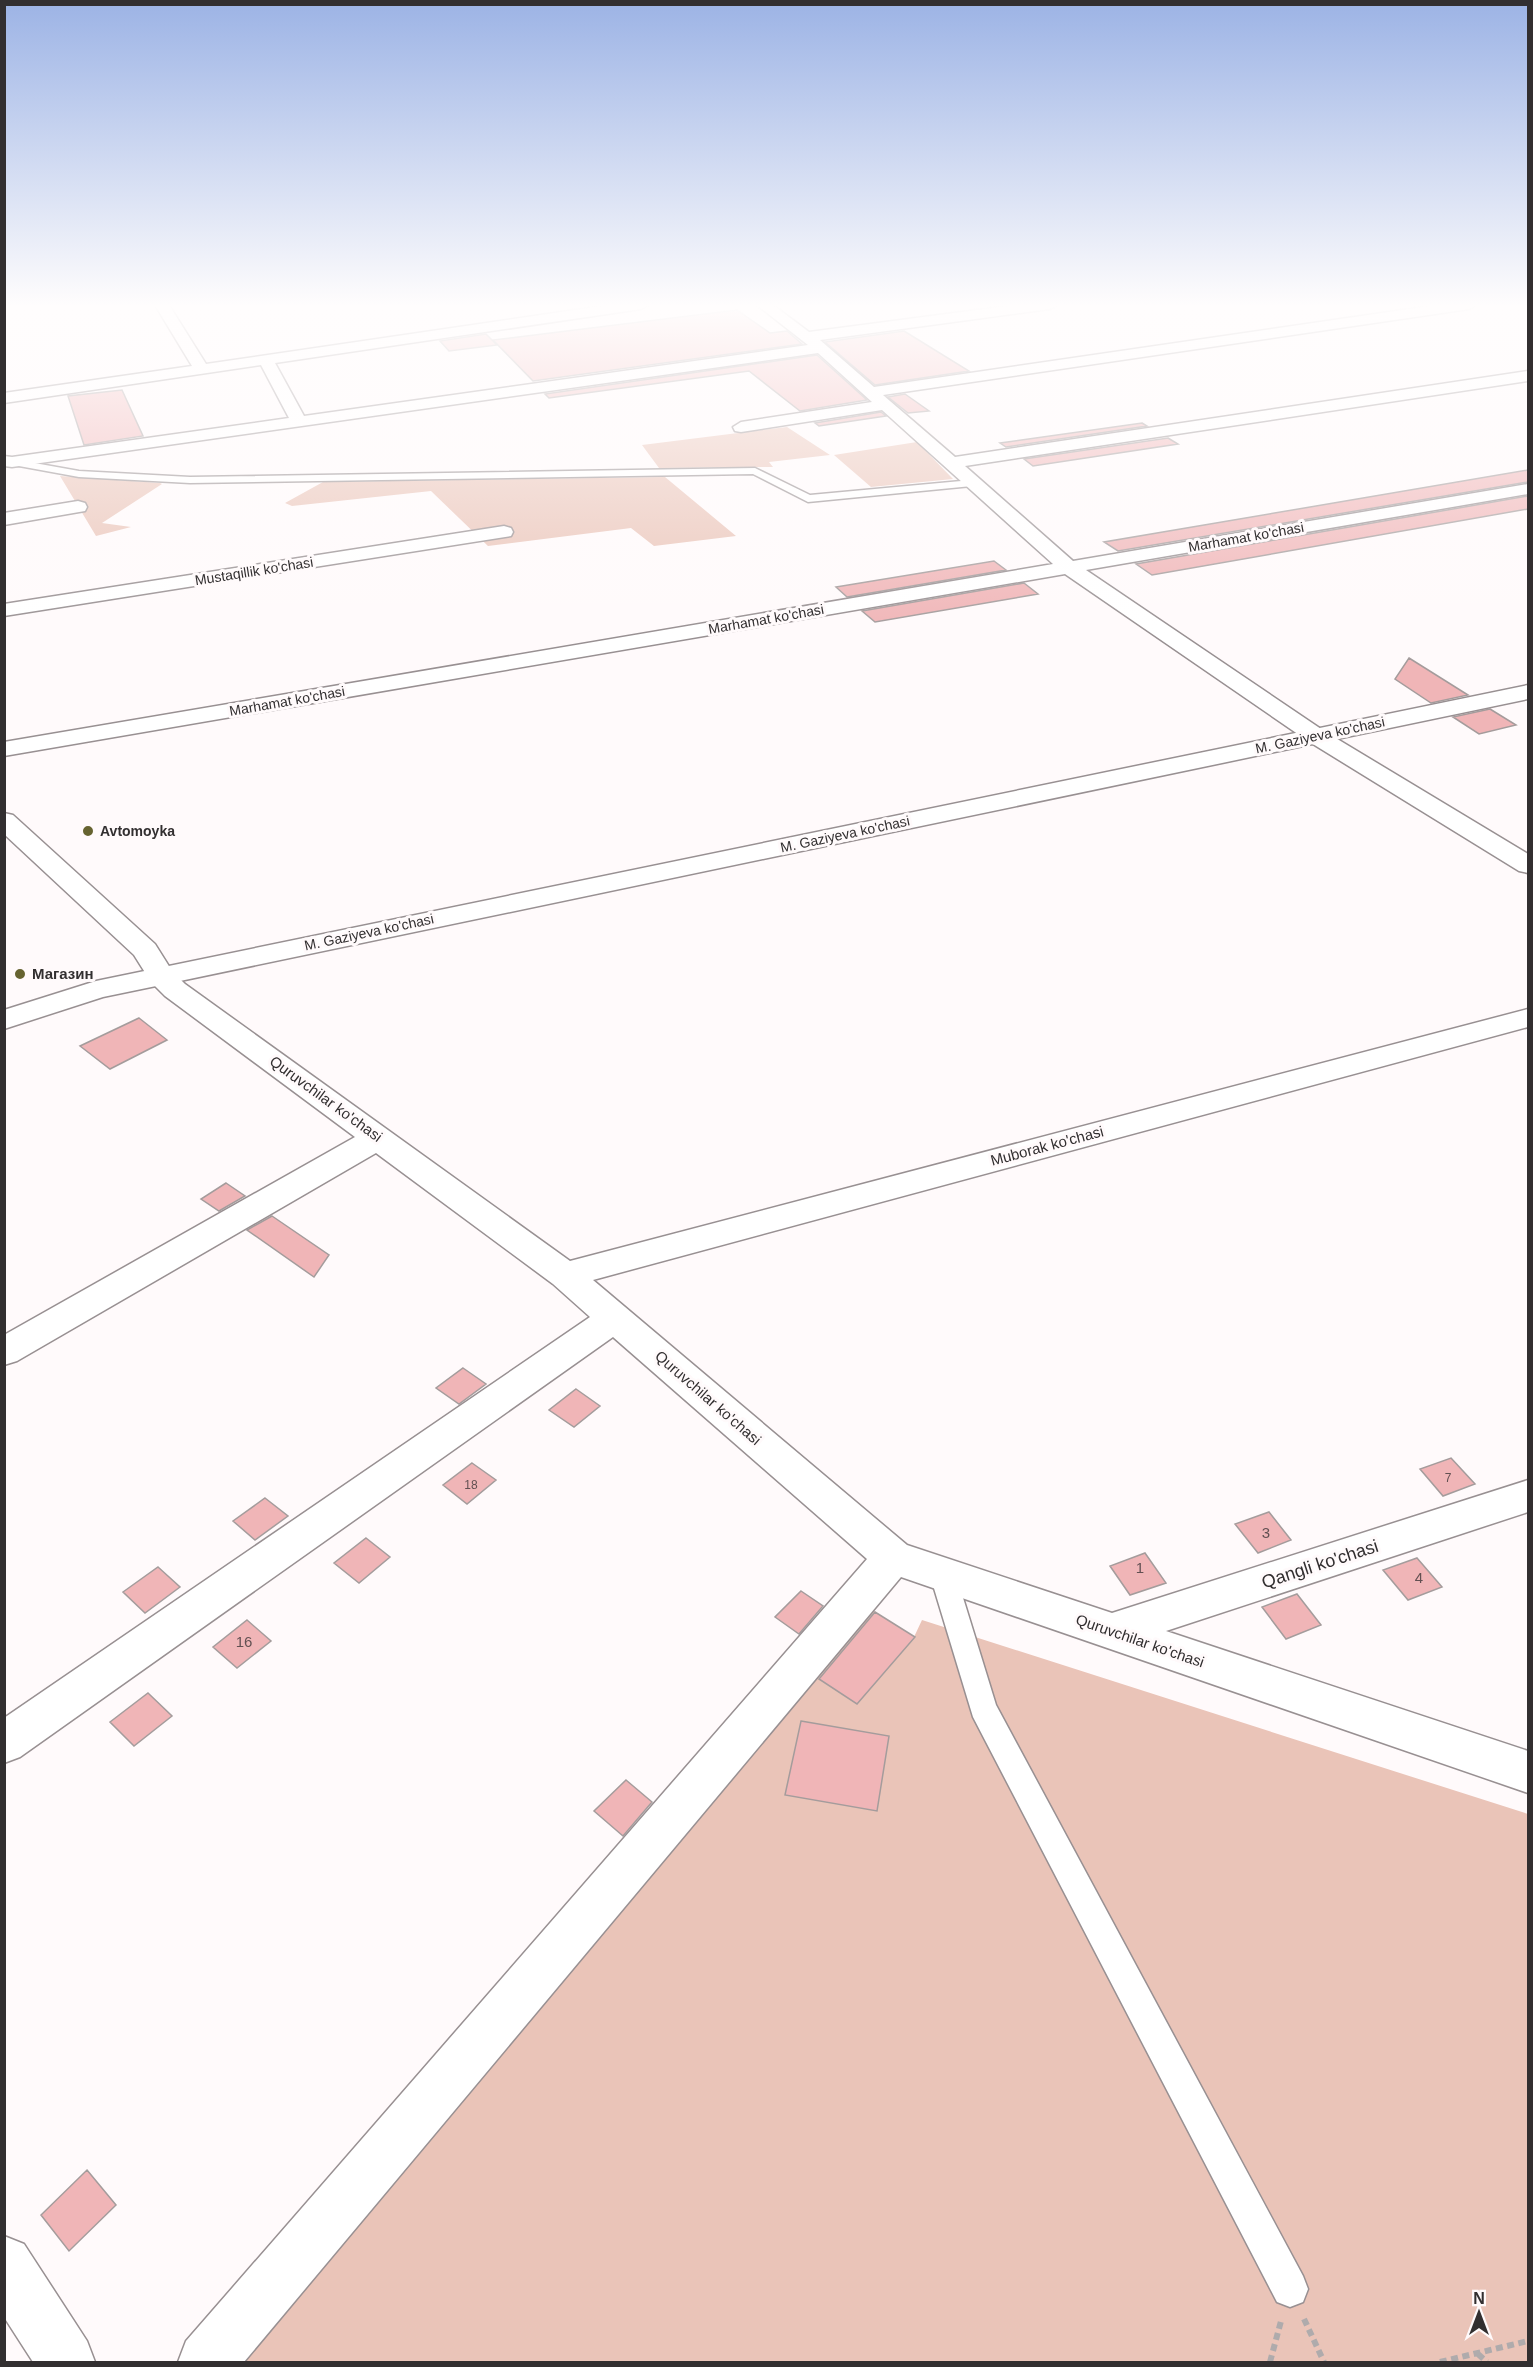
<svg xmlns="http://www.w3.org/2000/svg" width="1533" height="2367" viewBox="0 0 1533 2367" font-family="Arial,sans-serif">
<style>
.green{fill:#eac4b8}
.building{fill:#f0b5b7;stroke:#a49c9c;stroke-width:1.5}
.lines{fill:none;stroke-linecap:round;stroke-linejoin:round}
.service-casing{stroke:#989092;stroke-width:3}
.minor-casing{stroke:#989092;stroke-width:3}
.tertiary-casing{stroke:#989092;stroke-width:3}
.path{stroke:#afabac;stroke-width:6;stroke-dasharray:7 4.5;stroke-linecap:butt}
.service{fill:#fff;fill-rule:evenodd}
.minor{fill:#fff;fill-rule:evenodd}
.tertiary{fill:#fff;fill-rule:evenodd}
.poi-dot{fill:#666330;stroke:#fffafb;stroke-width:2}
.labels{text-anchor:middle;stroke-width:6;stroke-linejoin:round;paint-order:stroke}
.number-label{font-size:12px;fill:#625052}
.far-street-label{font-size:14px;fill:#322f30;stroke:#fffafb}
.far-poi-label{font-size:14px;font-weight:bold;fill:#322f30;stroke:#fffafb;text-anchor:start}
.poi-label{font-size:15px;font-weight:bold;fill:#322f30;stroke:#fffafb;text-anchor:start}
.street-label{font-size:15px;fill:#322f30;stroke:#fffafb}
.near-number-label{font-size:15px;fill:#625052}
.near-street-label{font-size:18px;fill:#322f30;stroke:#fffafb}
</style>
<rect width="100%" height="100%" fill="#fffafb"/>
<path class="green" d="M787,427l43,28 -61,7 4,5 -114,1 -17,-23z
M917,442l36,37 -82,8 -37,-32z
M60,476l100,7 2,1 -60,39 29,4 -35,9z
M665,477l71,59 -82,10 -23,-18 -143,18 -57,-55 -139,15 -7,-3 38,-21z
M871,1609l43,28 8,-17 606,194v548h-1291l576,-688z"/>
<path class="building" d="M737,310l33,23 17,-2 15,13 -269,37 -40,-41z
M904,331l65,40 -94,14 -50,-43z
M486,334l11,11 -48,6 -9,-10z
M817,355l50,45 -67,11 -51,-40 -200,27 -4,-4z
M122,390l21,46 -59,9 -16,-49z
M905,394l24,17 -21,2 -20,-16z
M881,412l5,4 -67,10 -4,-3z
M1142,423l5,3 -141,21 -6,-4z
M1168,438l10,6 -145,22 -9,-7z
M1528,470v12l-410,69 -14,-9z
M1528,496v13l-376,66 -16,-11z
M994,561l12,9 -159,27 -11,-10z
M1024,583l14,11 -163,28 -13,-11z
M1409,658l59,37 -37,8 -36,-24z
M1490,709l26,16 -37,9 -26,-17z
M139,1018l28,22 -57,29 -30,-23z
M226,1183l19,13 -26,15 -18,-12z
M272,1216l57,39 -15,22 -67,-47z
M463,1368l23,16 -27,20 -23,-16z
M576,1389l24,17 -26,21 -25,-17z
M1451,1458l24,26 -32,12 -23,-27z
M472,1463l24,17 -29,24 -24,-19z
M265,1498l23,18 -33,24 -22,-19z
M1269,1512l22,28 -33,13 -23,-29z
M366,1538l24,19 -31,26 -25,-20z
M1145,1553l21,30 -36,12 -20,-29z
M1417,1558l25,29 -34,13 -25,-30z
M158,1567l22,20 -35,26 -22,-21z
M801,1591l22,15 -24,28 -24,-17z
M1297,1594l24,31 -35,14 -24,-32z
M875,1612l40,25 -58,67 -38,-25z
M247,1620l24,21 -34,27 -24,-21z
M148,1693l24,23 -38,30 -24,-24z
M801,1721l88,15 -12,75 -92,-16z
M626,1780l26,22 -29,34 -29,-25z
M87,2170l29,35 -47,46 -28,-36z"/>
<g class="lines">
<g class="service-casing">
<path id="service" d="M12,459l67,12 111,6 565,-9 55,27 162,-15 6,3 -6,3 -164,16 -55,-28 -563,9 -111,-6 -71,-13v-4z
M943,1564l9,3 4,8 40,130 307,571 5,13 -5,13 -13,5 -13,-5 -304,-585 -43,-142 4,-8z"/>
</g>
<g class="minor-casing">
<path id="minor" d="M155,305h14l37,59 403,-59h39l-7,4 -366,54 29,53 504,-71 -51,-40h16l36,27 206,-27h42l-7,4 -230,31 54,47 563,-82h39l-7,4 -586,86 72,62 573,-86v10l-563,85 108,95 455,-77v10l-442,76 238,161 204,123v19l-9,-2 -211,-130 -243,-167 -1061,182v-14l1049,-178 -171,-154 -141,22 -6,-1 -2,-4 8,-5 131,-20 -54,-49 -806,114 -8,-1v-10l8,1 277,-39 -28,-53 -257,38v-10l188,-27z
M78,501l7,2 2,4 -2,4 -81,14v-12z
M504,526l7,2 2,4 -2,4 -507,80v-12z
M4,813l9,2 142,129 17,27 13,13 385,277 958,-252v18l-935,253 314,265 205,68 416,-133v32l-362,119 362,120v42l-627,-216 -657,785h-66l8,-21 681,-782 -254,-222 -593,420 -16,6v-45l586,-401 -37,-33 -177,-131 -359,208 -13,4v-30l351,-198 -190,-141 -14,-14 -17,-27 -130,-121z
M4,2236l20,8 63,97 8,21h-62l-29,-45z"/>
</g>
<g class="tertiary-casing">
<path id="tertiary" d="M1528,685v14l-1367,286 -58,12 -99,32v-19l92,-29z"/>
</g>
<path class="path" d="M1304,2319l20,43
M1478,2354l9,8
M1270,2362l11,-41
M1440,2362l88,-21"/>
<use href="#service" class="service"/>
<use href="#minor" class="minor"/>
<use href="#tertiary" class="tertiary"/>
</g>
<linearGradient id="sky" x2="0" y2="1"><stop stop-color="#9cb3e5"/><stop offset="0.48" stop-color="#fffdfd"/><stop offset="1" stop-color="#fffdfd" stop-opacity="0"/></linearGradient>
<rect width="1533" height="637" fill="url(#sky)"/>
<g class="poi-dot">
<circle cx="88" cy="831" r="6"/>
<circle cx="20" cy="974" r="6"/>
</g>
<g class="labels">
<g class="number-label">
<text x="1448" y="1482">7</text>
<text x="471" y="1489">18</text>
</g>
<g class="far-street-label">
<text transform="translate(1246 537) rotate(-10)" y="5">Marhamat ko'chasi</text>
<text transform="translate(254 571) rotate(-9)" y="5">Mustaqillik ko'chasi</text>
<text transform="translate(766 619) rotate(-10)" y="5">Marhamat ko'chasi</text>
<text transform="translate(287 701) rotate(-10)" y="5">Marhamat ko'chasi</text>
<text transform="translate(1320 735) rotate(-12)" y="5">M. Gaziyeva ko'chasi</text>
<text transform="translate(845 834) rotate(-12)" y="5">M. Gaziyeva ko'chasi</text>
<text transform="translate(369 932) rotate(-12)" y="5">M. Gaziyeva ko'chasi</text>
</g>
<g class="far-poi-label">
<text x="100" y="836">Avtomoyka</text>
</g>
<g class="poi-label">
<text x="32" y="979">Магазин</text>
</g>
<g class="street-label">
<text transform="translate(326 1099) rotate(36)" y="5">Quruvchilar ko'chasi</text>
<text transform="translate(1047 1146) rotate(-15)" y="5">Muborak ko'chasi</text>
<text transform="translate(708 1398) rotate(41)" y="5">Quruvchilar ko'chasi</text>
<text transform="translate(1140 1641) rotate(19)" y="5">Quruvchilar ko'chasi</text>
</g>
<g class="near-number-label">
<text x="1266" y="1538">3</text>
<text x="1140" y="1573">1</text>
<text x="1419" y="1583">4</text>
<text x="244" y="1647">16</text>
</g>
<g class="near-street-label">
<text transform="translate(1320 1564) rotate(-18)" y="6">Qangli ko'chasi</text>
</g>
</g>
<rect width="1533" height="2367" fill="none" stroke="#322f30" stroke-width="12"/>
<g transform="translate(1479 2313)" stroke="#fffafb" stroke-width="4.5" paint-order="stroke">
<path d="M0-4.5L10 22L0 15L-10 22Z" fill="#322f30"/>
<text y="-9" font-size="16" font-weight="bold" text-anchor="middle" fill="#322f30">N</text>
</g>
</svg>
